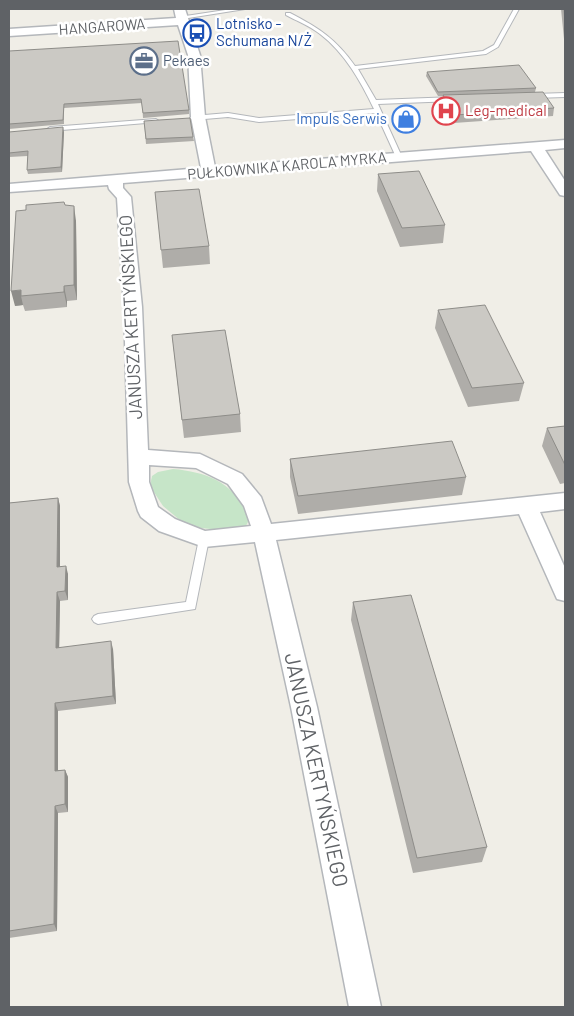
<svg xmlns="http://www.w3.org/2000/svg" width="574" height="1016" viewBox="0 0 574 1016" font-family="Barlow,sans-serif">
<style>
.green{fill:#c6e5c8}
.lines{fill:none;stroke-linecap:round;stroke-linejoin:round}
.lane-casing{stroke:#b4b7bb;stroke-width:2}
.street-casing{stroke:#b4b7bb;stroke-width:3}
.lane{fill:#fff;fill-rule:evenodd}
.street{fill:#fff;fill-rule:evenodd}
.wall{fill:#afada9}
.shaded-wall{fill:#8e8d89}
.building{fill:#cbc9c4;stroke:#8e8d89}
.labels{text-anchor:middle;stroke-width:5;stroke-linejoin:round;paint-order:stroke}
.far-transit-label{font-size:15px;fill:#164399;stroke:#fff;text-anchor:start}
.far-street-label{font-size:15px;fill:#5f6266;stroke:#fff}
.far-service-label{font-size:15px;fill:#4e5e75;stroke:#fff;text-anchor:start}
.far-health-label{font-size:15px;fill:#be3a42;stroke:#fff;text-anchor:start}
.far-shop-label{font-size:15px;fill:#366cbe;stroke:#fff;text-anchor:end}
.street-label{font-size:18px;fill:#5f6266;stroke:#fff}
.near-street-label{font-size:21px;fill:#5f6266;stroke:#fff}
</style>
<rect width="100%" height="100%" fill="#f0eee7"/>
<path class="green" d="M173,469c36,3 62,15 77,49l-4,8 -17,5 -28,-3 -20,-7 -18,-15 -13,-20 2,-10 6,-4z"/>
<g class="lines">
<g class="lane-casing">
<path id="lane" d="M232,9h13l-63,10 -3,-2z
M514,9h5l-21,38 -12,7 -128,15 18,31 78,-3 3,2 -3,2 -76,3 24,53 -1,1 -5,-1 -20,-44 -117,9 -31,-5 -35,3 -3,-2 3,-2 35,-3 31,5 115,-9c-13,-27 -29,-56 -54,-75 -10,-8 -23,-13 -34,-19v-2h4c29,15 46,26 65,53l128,-15 11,-6z
M565,93v4l-31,1 -3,-2 3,-2z
M156,119l3,2 -1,1 -108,9 -3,-2 3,-2z
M204,535l4,1 1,3 -14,70 -97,15 -4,-2 -2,-3 2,-3 4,-2 88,-12 13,-63 1,-3z"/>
</g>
<g class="street-casing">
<path id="street" d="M174,9h11l15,46 5,62 10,50 350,-27v8l-20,2 20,31v15l-5,-1 -29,-44 -408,32v5l8,9 11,110 6,143 52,4 42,20 19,23 10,27 294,-31v16l-25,3 25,56v33l-8,-2 -38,-85 -243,26 41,167 64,300h-32l-58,-300 -36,-165 -51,5 -45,-16 -18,-14 -3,-6 -9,-29 -5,-175 -7,-109 -8,-9 -1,-4 -99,7v-8l192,-16 -10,-51 -3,-62 -10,-30 -169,11v-7l167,-11zM149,465l47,3 32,16 16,22 7,20 -46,5 -30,-12 -17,-12 -9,-25z"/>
</g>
<use href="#lane" class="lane"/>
<use href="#street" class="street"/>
</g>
<path class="wall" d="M561,9h4v40z
M9,51l180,59v4l-46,4 -1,-15 -78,5v16l-55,5z
M427,72l109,16 -1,4 19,16 -1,8 -99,7 -12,-20 1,-7h-5l-12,-20z
M144,121l49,16 1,4 -48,3z
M9,132h55l-2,40 -34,2 -1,-4 1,-14 -19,1z
M378,174l67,51 -2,18 -43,4 -23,-56z
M155,192l54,54 1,18 -47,4z
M65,205l11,16 1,79 -10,1v6l-42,4 -2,-6 -8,1z
M438,310l86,73 -5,18 -51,6 -33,-79z
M172,335l68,79 1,18 -57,6z
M565,426v57l-5,1 -18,-38 5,-18z
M290,459l176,18 -4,18 -164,19 -8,-37z
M58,498l2,8v60l8,8v26l-8,1 -1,47 54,1 3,55 -58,7v59h7l3,7v35l-10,1 -1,118 -48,7v-435z
M353,602l134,245 -5,15 -69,11 -62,-253z"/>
<path class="shaded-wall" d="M63,127l1,5 -2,40 -1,-5z
M74,206l2,15 1,79 -3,-15z
M64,286l3,15v6l-3,-15z
M21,290v6l2,9 -8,1 -4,-15z
M58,498l2,8v69l-3,-8z
M66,566l2,8v26l-3,-9z
M57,592l3,9 -1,55 -3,-8z
M111,641l2,8 3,55 -3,-8z
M55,703l3,8v67l-3,-7z
M65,770l3,7v35l-3,-8z
M55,806l3,7 -1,118 -3,-7z"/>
<path class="building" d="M564,9h1v14z
M178,41l11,69 -46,3 -2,-14 -77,5 -1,16 -54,4v-73z
M519,65l17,23 -98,4 -11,-20z
M543,92l11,16 -99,7 -12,-20z
M190,118l3,19 -47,2 -2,-18z
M63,127l-2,40 -34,3 1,-19 -19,2v-21z
M419,171l26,54 -43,3 -24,-54z
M199,189l10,57 -48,4 -6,-58z
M64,202l1,3 9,1v79l-10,1v6l-43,4v-6l-10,1 5,-80 10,-1v-5z
M485,305l39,78 -52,5 -34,-78z
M225,330l15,84 -58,6 -10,-85z
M565,426v39l-18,-37z
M452,441l14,36 -168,19 -8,-37z
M58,498l-1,69 9,-1 -1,25 -8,1 -1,56 55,-7 2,55 -58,7v68l10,-1v34l-10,2 -1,118 -45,7v-428z
M411,595l76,252 -70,11 -64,-256z"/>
<defs>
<g id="bus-ring" transform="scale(1.4375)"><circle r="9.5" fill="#fff" stroke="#1a4fb4" stroke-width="1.5"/><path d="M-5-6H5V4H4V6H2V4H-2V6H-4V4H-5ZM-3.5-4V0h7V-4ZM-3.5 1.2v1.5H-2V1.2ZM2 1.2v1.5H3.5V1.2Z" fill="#1a4fb4"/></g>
<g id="office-ring" transform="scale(1.4375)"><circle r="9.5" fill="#fff" stroke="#5c6f8a" stroke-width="1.5"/><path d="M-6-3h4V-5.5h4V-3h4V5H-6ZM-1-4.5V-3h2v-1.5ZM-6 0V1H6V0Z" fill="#5c6f8a"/></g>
<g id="hospital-ring" transform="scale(1.4375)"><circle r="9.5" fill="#fff" stroke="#e0444e" stroke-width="1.5"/><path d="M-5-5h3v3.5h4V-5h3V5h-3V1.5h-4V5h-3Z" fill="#e0444e"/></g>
<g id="shop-ring" transform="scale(1.4375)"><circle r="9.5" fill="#fff" stroke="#3f7fe0" stroke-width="1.5"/><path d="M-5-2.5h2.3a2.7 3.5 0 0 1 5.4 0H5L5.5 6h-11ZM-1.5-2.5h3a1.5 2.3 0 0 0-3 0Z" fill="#3f7fe0"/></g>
</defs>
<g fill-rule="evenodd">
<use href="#bus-ring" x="197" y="33"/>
<use href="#office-ring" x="144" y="61"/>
<use href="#hospital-ring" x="446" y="111"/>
<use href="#shop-ring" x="406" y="119"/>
</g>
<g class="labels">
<g class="far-transit-label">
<text x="216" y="29">Lotnisko -<tspan x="216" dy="17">Schumana N/Ż</tspan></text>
</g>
<g class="far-street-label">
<text transform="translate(102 27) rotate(-4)" y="5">HANGAROWA</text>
<text transform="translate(287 166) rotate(-5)" y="5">PUŁKOWNIKA KAROLA MYRKA</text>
</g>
<g class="far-service-label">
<text x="163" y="66">Pekaes</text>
</g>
<g class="far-health-label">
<text x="465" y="116">Leg-medical</text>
</g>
<g class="far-shop-label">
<text x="387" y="124">Impuls Serwis</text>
</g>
<g class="street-label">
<text transform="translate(131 317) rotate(-93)" y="6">JANUSZA KERTYŃSKIEGO</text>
</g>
<g class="near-street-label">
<text transform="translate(316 770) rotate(78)" y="7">JANUSZA KERTYŃSKIEGO</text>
</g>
</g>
<rect width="574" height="1016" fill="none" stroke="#5f6266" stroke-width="20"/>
</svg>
